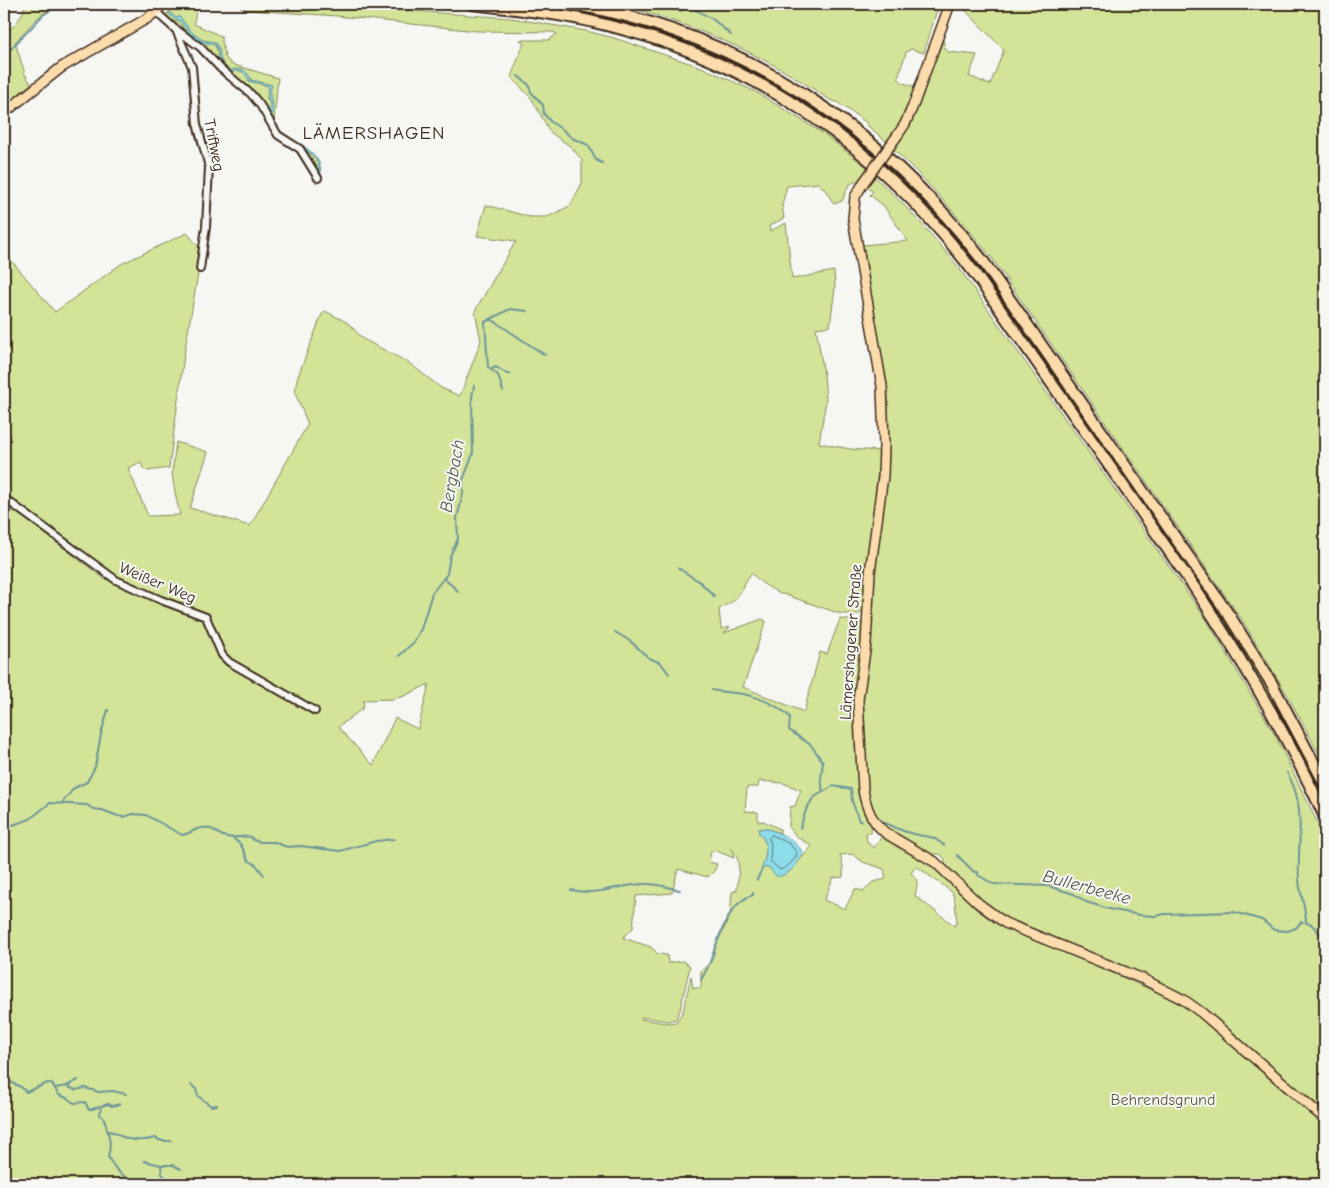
<svg xmlns="http://www.w3.org/2000/svg" width="1329" height="1188" viewBox="0 0 1329 1188" font-family="'Comic Neue',sans-serif">
<style>
.green{fill:#d3e498;stroke:#87875b;fill-rule:evenodd}
.water{fill:#8ddceb;stroke:#6c9599}
.lines{fill:none;stroke-linecap:round;stroke-linejoin:round}
.shore{stroke:#5c7170;stroke-width:1}
.stream{stroke:#6c9599;stroke-width:2}
.minor-casing{stroke:#3b2a1e;stroke-width:10}
.major-casing{stroke:#3b2a1e;stroke-width:12}
.highway-casing{stroke:#3b2a1e;stroke-width:14}
.minor{stroke:#f6f6f2;stroke-width:6}
.major{stroke:#fcdcac;stroke-width:9}
.highway{stroke:#fcdcac;stroke-width:10}
.major-bridge-casing{stroke:#3b2a1e;stroke-width:12;stroke-linecap:butt}
.major-bridge{stroke:#fcdcac;stroke-width:9}
.labels{text-anchor:middle;stroke-width:4;stroke-linejoin:round;paint-order:stroke}
.street-label{font-size:16px;fill:#3b2a1e;stroke:#f6f6f2}
.park-label{font-size:16px;fill:#61583c;stroke:#f6f6f2}
.water-label{font-size:18px;font-style:italic;fill:#505651;stroke:#f6f6f2}
.quarter-label{font-size:19px;letter-spacing:1px;fill:#3b2a1e;stroke:#f6f6f2}
</style>
<rect width="100%" height="100%" fill="#f6f6f2"/>
<filter id="ink" filterUnits="userSpaceOnUse"><feTurbulence type="fractalNoise" baseFrequency=".02" numOctaves="2"/><feDisplacementMap in="SourceGraphic" scale="10" xChannelSelector="R" yChannelSelector="G"/><feConvolveMatrix kernelMatrix="1 2 1 2 8 2 1 2 1" color-interpolation-filters="sRGB"/></filter>
<g filter="url(#ink)">
<path class="green" d="M19,4h57c-10,2 -23,3 -32,9 -11,7 -19,20 -29,29l10,32 6,10 -19,15 -8,-17v-49c11,-6 16,-14 21,-26z
M176,4h21l-3,20 27,12 4,21 6,7 47,14 -4,44 -3,-6 2,-11 -4,-9 2,-11 -20,-5c-4,-11 -10,-12 -21,-10 -15,-9 -8,-23 -15,-27 -3,-2 -8,-2 -12,-3 -12,-6 -15,-13 -23,-23l-4,1 -7,-6z
M233,4h99l51,5 128,9 75,13 28,7 87,29 55,25 68,42 44,34 -8,11 -11,6 -7,16 -8,3 -8,-13 -8,-8 -31,3 -5,19 2,13 -15,8 1,5 16,-8 6,56 42,-8 1,16 -5,39 -14,2 8,47 2,25 -7,43 31,6 31,2 -16,158 -6,5h-18l-58,-20h-3l-18,-11 -11,-10 -16,27 -16,9 2,20 9,-2 -6,6 38,-14 4,2 -23,66 61,25 16,-60 7,2 13,-35 19,2 4,5 -10,74 8,101 2,8 9,17 -1,7h-5l1,9 7,6 8,-12 14,10 35,19 45,44 18,13 167,72 19,10 16,11 129,112v57h-1321v-681l102,77 4,-5 -106,-80v-234l6,-2 45,53 66,-48 66,-31 15,18 -18,104 -15,113 -21,3 -5,-3 -2,-6 -13,6 20,48 32,-1 -5,-22 -3,-20 4,-31 32,10 -18,56 60,18 58,-102 -13,-31 2,-14 25,-65 3,-3 23,12 15,16 46,24 32,25 19,8 21,-55 -6,-30 41,-70 -39,-5 9,-31 44,12h17l23,-11 12,-23v-23l-11,-13 -21,-15 -18,-33 -21,-22 13,-34 -4,-3h29l8,-6 -4,-2 -76,-1 -140,-15 -89,-6zM429,684l-11,45 -23,-11 -22,47 -35,-38 25,-19 1,-8 29,-1 11,-3zM759,781l24,2 18,7 -6,16 -5,1 -1,20 8,10 15,9 -23,26 -13,3 -7,-8 -5,1 -3,3c5,-13 9,-28 -2,-38v-4l6,-1 15,5v-4l-17,-8 -5,1v-10l-13,-1 2,-24h11zM732,849c10,11 6,27 5,41l-5,2 -2,24 -13,27 -6,19 -10,9v17h-8l-2,-12 -8,36 -7,10 -11,1 -24,-4 1,-2 25,4 9,-2 4,-9 10,-44 -7,-5 -15,2 -1,-8 -9,-1 -7,-7 -28,-9 10,-10 3,-32 36,-3 6,-24 30,8 7,-7 2,-6 -8,-2 2,-10 3,-2 20,8zM852,854l11,8 21,7 2,10 -13,3 -10,9 -8,-2 -10,20 -21,-9 9,-22 10,-1v-11l-3,-11zM916,866l36,26 3,9 2,21 -2,4 -40,-30c2,-11 5,-15 -4,-23z
M618,4h322l-4,9 -12,40 -13,-4 -5,3 -8,26 5,5 13,4 -16,37 -13,18 -19,-16 -1,-3 -30,-21 -5,-1c-18,-11 -36,-24 -55,-34 -50,-28 -104,-48 -159,-63z
M964,4h361v761l-37,-69 -46,-76 -251,-363c-31,-38 -62,-75 -98,-108l18,-25 32,-84 2,8 3,4 29,3 -8,21 21,9 14,-35 -39,-40z
M168,13l7,7h4c9,12 18,22 35,24 7,11 0,19 15,28 11,-2 16,-2 20,9l20,5c-1,3 -2,8 -2,12 1,2 3,4 3,7 2,12 -4,13 7,26 10,11 49,23 41,43l-16,-25 -22,-15 -7,-7 -18,-31 -71,-63 -3,-8 -15,-7 -1,-3z
M885,162l43,42 43,52 243,346c41,62 76,126 109,192l2,9c-31,-66 -68,-129 -107,-190l-252,-361 -48,-55 -34,-33z
M875,177c31,28 57,58 84,91l249,354 67,113 50,103v273l-125,-106 -15,-10 -57,-28 -121,-47 -28,-20 -35,-36 1,-5 -5,-5h-12l-40,-23 -15,-17 -6,-25 -5,-87 9,-60 2,-63 15,-111v-72l-25,-151 45,-4 -25,-36 -13,-10 3,-3 -6,-5z"/>
<path class="water" d="M169,12l7,6 4,-1c7,10 13,19 25,24 4,1 9,0 11,3 8,8 -2,16 14,26 11,-2 17,-1 21,10l21,5c-3,11 -2,9 0,19 2,7 -2,12 2,19 12,19 47,23 47,50l-2,-1c2,-26 -45,-31 -50,-56 -1,-3 2,-8 1,-11 -2,-10 -3,-8 -1,-19l-20,-5c-4,-11 -9,-11 -20,-9 -18,-11 -7,-15 -13,-26 -3,-4 -8,-2 -11,-3 -12,-4 -19,-14 -26,-23h-4l-7,-7z
M765,828c16,5 27,10 38,24 -1,8 -16,26 -26,24 -3,-1 -6,-6 -8,-9l-5,1 -4,5c5,-13 11,-29 -1,-40v-4z"/>
<g class="lines">
<path class="shore" d="M772,835l18,9 7,9c-2,8 -10,14 -17,17l-10,-9 1,-16 -2,-7z"/>
<path class="stream" d="M660,4l20,7 9,-5 25,14 17,15
M4,56l39,-41 8,-5 35,-6
M518,76l11,9 2,7 12,13 1,9 7,8 12,8 9,8 16,7 8,15 6,3
M491,319l54,36
M491,369l5,-2 11,7h4
M503,391l-5,-16 -10,-8 -3,-45 25,-13 17,2
M678,568l22,14 14,14
M444,578c4,6 11,8 14,14
M615,632l15,9 19,17 12,5 8,11
M399,656l15,-14 7,-13 11,-36 15,-19 3,-18 8,-17 -1,-21 6,-24v-14l10,-26 -1,-57 2,-11
M712,690c8,2 16,2 24,3 18,2 41,11 54,24l-1,13 22,15 12,17 -2,17 2,13
M1287,773c20,31 10,72 12,107 1,15 7,28 7,43l5,1 14,15
M62,803l12,-15 13,-6 8,-15 6,-33 7,-24
M876,818c11,6 22,12 34,15 7,2 14,3 20,4 4,0 10,6 14,8
M4,828l26,-9 20,-16 37,2 6,4 9,1 16,6 6,1 9,-3 13,1 36,20c7,-1 13,-6 19,-7 10,-2 15,5 22,8 10,4 18,-1 28,1l2,3 8,2h13l13,5 13,-1 40,5 36,-10 18,-2
M800,828l6,-18 7,-12 20,-12 18,3 1,12 7,20h3
M233,838l8,7 7,15 8,5 8,10
M957,855l17,17h4v3l15,9 55,2 26,8 12,8 23,7 31,6 15,1 10,-2 69,-2 28,8 12,10 14,1 8,-3 5,-6h2
M757,880l3,-7
M571,890c29,7 50,-7 78,-6 10,0 21,4 31,6
M701,980c3,-6 7,-12 9,-18 8,-22 18,-60 43,-67v-2
M4,1079l17,8 5,5 22,-9 4,1 7,11 8,3 7,5 11,-1 4,8 19,-6 4,2 8,-2
M191,1085l5,4 2,7 13,10 6,-1
M67,1086l8,4 10,-2 14,4 14,-1 13,3
M55,1088l12,-2 11,-6
M101,1106l-1,9c6,4 5,8 7,14 3,11 4,16 1,28 7,13 15,21 30,26
M109,1131c7,1 8,3 14,6 9,4 23,4 32,1l7,3h9
M144,1161l17,4h12l8,4
M161,1166l1,8 10,10"/>
<g class="minor-casing">
<path id="minor" d="M156,12l20,18 16,37 5,57 12,43 -3,60 -6,42
M177,30l23,17 21,22 30,25 9,11 18,30 22,14 18,29
M4,498l112,82 45,20 45,17 16,38 7,7 86,49"/>
</g>
<g class="major-casing">
<path id="major" d="M4,113l58,-46 86,-49 16,-14
M897,136l8,-12 8,-18 37,-102
M864,182l-9,15 -2,22 29,167 2,60 -1,30 -13,97 -4,71 -8,56 5,90c3,18 9,33 24,44l48,28 43,41 27,20 138,56 41,21 18,13 123,106"/>
</g>
<g class="highway-casing">
<path id="highway" d="M472,4c43,5 87,9 130,20 154,36 280,125 374,251l218,312c49,74 94,149 131,230
M572,4c168,29 309,123 411,257l246,354 43,69 53,100"/>
</g>
<use href="#minor" class="minor"/>
<use href="#major" class="major"/>
<use href="#highway" class="highway"/>
<g class="major-bridge-casing">
<path id="major-bridge" d="M864,182l33,-46"/>
</g>
<use href="#major-bridge" class="major-bridge"/>
</g>
</g>
<g class="labels">
<g class="street-label">
<text transform="translate(215 145) rotate(79)" y="6">Triftweg</text>
<text transform="translate(158 582) rotate(23)" y="6">Weißer Weg</text>
<text transform="translate(850 642) rotate(-86)" y="6">Lämershagener Straße</text>
</g>
<g class="park-label">
<text x="1163" y="1105">Behrendsgrund</text>
</g>
<g class="water-label">
<text transform="translate(452 476) rotate(-80)" y="6">Bergbach</text>
<text transform="translate(1087 887) rotate(15)" y="6">Bullerbeeke</text>
</g>
<g class="quarter-label">
<text x="374" y="139">LÄMERSHAGEN</text>
</g>
</g>
<rect width="1329" height="1188" fill="none" stroke="#f6f6f2" stroke-width="20"/>
<rect x="10" y="10" width="1309" height="1168" fill="none" stroke="#3b2a1e" stroke-width="2" filter="url(#ink)"/>
</svg>
